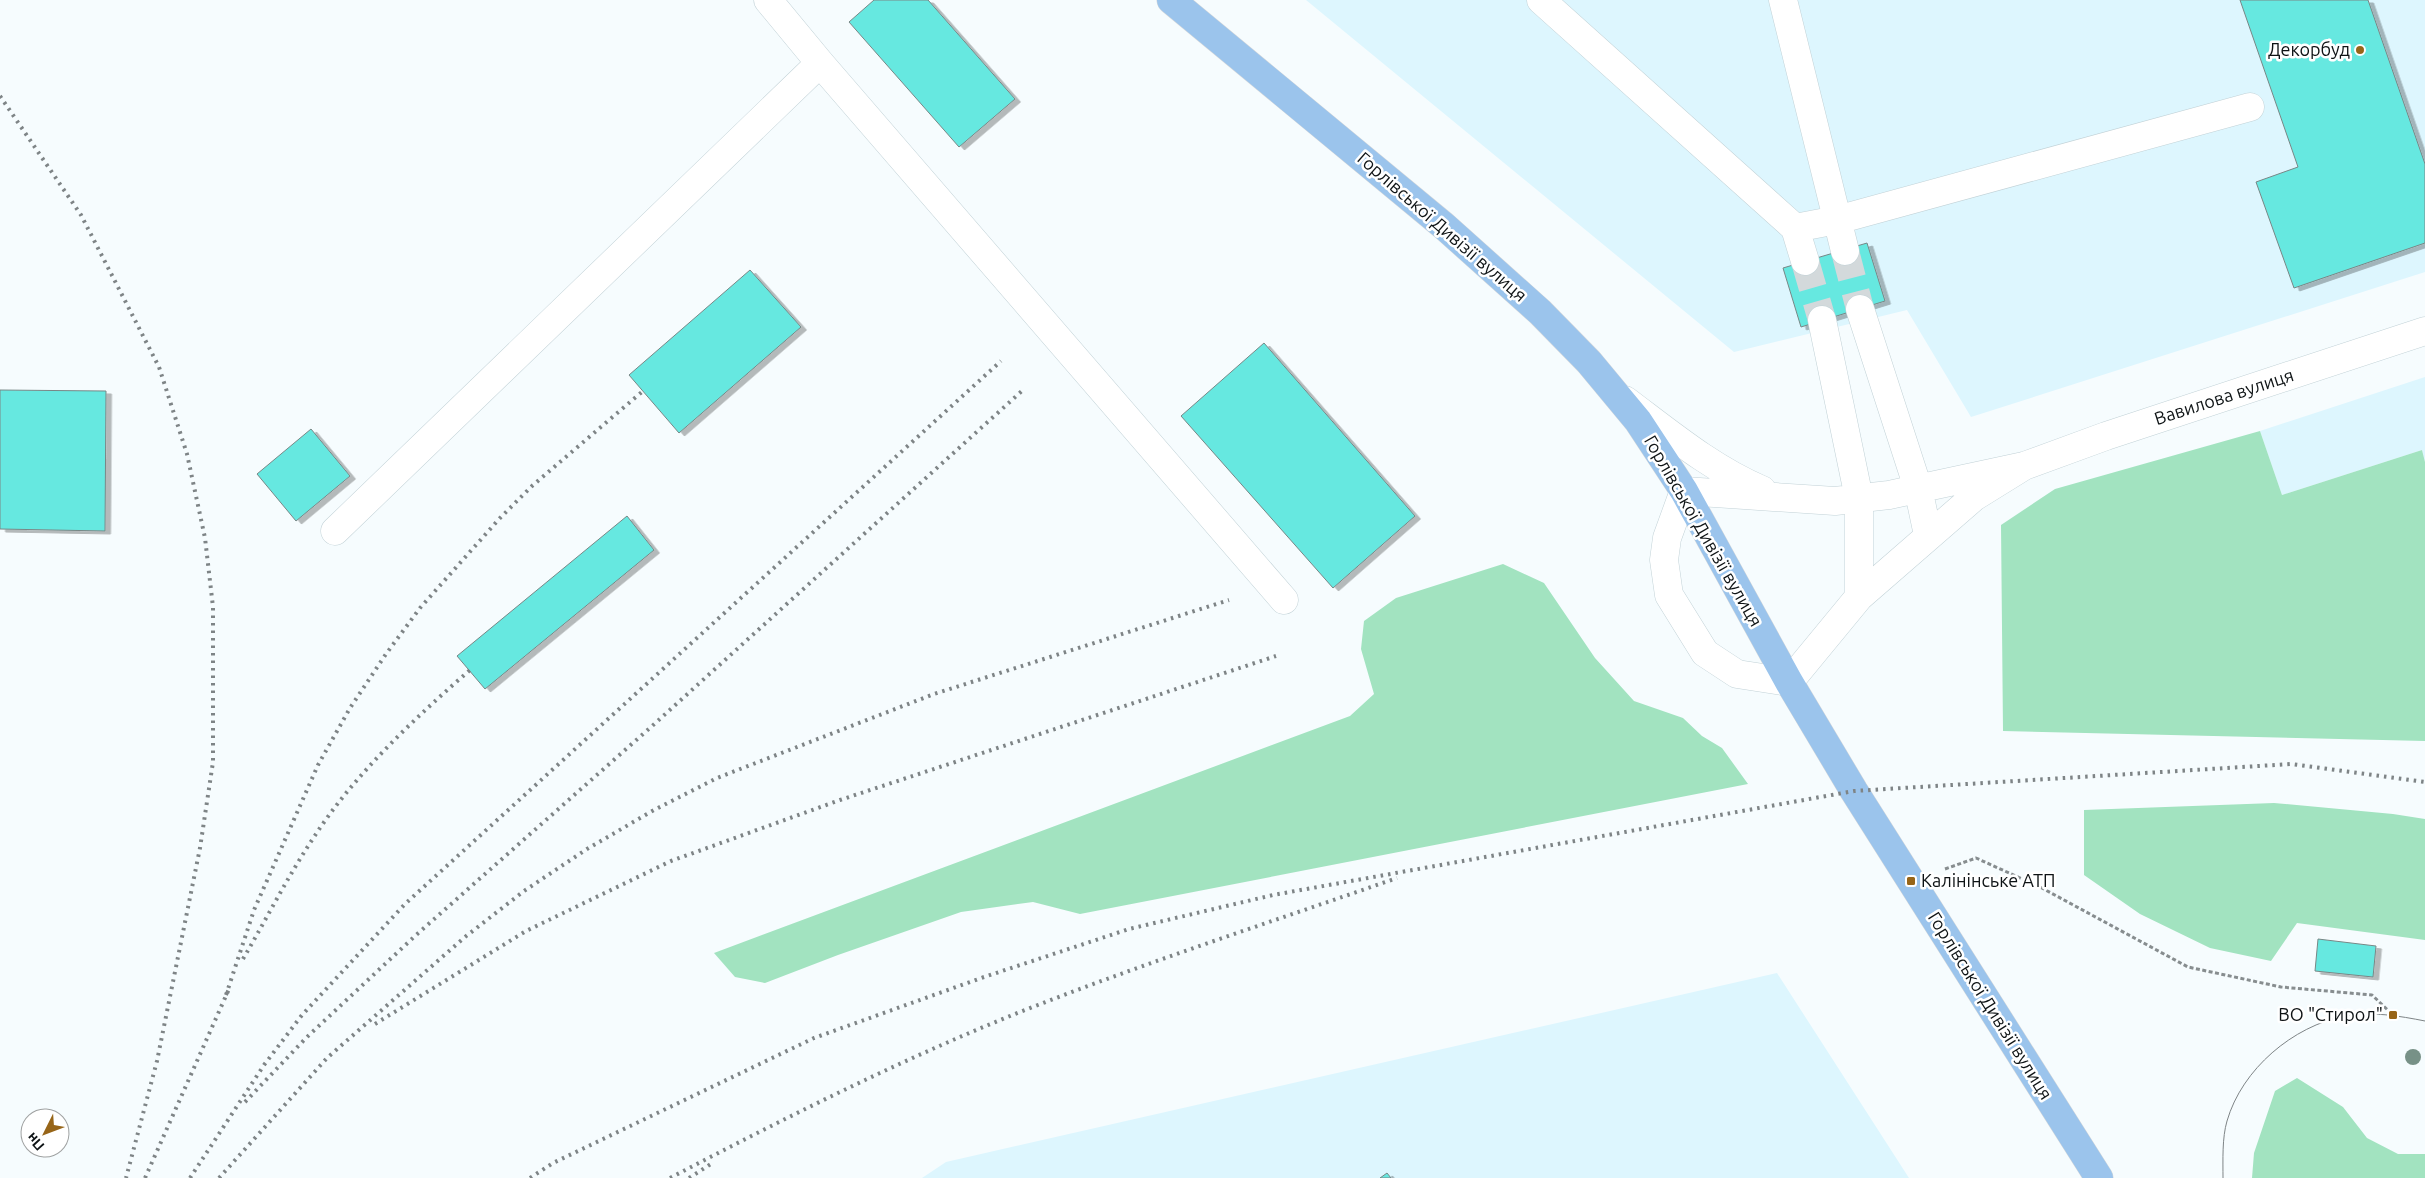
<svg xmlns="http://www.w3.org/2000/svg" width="2425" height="1178" viewBox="0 0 2425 1178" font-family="Ubuntu,sans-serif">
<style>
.built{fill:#ddf6fe}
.green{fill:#a2e3c0}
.building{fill:#66e8e0;stroke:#788786;filter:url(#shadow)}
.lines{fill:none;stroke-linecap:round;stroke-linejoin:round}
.minor-tunnel{stroke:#d3d9db;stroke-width:28;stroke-dasharray:28 14;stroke-linecap:butt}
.minor-casing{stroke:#c2d2d7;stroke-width:29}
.major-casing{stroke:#d8d9da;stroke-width:29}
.path{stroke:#878d8f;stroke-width:3;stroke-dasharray:4 2.5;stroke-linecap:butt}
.minor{stroke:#fff;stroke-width:28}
.major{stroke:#9bc4ec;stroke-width:28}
.tram{stroke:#7e8486;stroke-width:1}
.rail{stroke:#7e8486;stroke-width:4;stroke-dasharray:2.5 5;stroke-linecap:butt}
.tree{fill:#779187}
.poi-dot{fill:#976518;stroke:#fff;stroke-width:2}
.labels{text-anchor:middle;stroke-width:5;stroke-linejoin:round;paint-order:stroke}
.poi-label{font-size:18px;fill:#0e1315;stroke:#fff;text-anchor:end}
.street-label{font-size:18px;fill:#0e1315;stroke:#fff}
</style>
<defs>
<filter id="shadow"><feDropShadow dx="5.5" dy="3" stdDeviation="0" flood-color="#0004"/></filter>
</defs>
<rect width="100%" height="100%" fill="#f6fcfe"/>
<path class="built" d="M1306,0h1119v272l-454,145 -64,-107 -173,42z
M2425,377v85l-3,-12 -140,45 -22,-64z
M1777,973l132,205h-987l24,-16z"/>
<path class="green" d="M2260,431l22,64 140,-45 3,12v279l-422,-10 -2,-206 54,-36z
M1503,564l41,19 51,75 39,43 49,17 19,18 20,12 26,36 -668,130 -47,-12 -72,10 -123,43 -73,28 -30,-6 -21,-24 636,-237 24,-22 -13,-45 3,-28 32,-23z
M2274,803l119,11 32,5v121l-128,-17 -26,38 -61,-13 -70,-34 -56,-39v-65z
M2297,1078l46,29 24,31 31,16h27v24h-173l2,-25 21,-62z"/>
<path class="building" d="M874,0h54l87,99 -56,48 -110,-125z
M2240,0h128l57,164v79l-131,45 -38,-106 42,-15z
M1867,243l18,58 -84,26 -18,-59z
M750,270l51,57 -122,106 -50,-58z
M1264,343l151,173 -82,72 -152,-172z
M0,390l106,1 -1,140 -105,-2z
M311,429l39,47 -54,45 -39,-47z
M627,516l27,34 -169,139 -28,-33z
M2318,939l58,7 -3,31 -58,-6z
M1387,1173l4,5h-11z"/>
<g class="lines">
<path class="minor-tunnel" d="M1845,251l15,58
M1805,261l17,59"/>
<g class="minor-casing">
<path id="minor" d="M768,0l52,63 464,537
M1541,0l254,228 42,-8 413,-113
M1783,0l62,251
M1795,228l10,33
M1860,309l58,179 10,47
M1822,320l37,178v99
M1625,400c44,33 87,69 137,90
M2024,466l-50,31 -115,100 -70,85 -52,-8 -32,-21 -36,-58 -5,-35 3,-22 17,-47 151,10 54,-6 135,-29 82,-30 319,-105
M335,531l485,-468"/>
</g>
<g class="major-casing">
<path id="major" d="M1171,0l273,226 96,86 49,50 49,59 46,70 105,191 65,109 245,387"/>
</g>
<path class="path" d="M1945,869l31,-11 64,29 148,80 93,20 91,8 21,20"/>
<use href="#minor" class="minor"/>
<use href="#major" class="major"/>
<path class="tram" d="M2223,1178c0,-18 -1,-40 4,-57 15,-52 66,-95 118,-105 25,-5 55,0 80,5"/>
<path class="rail" d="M0,96l81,119 78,152 28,87 18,84 8,69v155l-13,86 -43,213 -31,117
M243,959c24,-41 46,-85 73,-125 39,-60 100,-117 154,-164
M226,995l28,-85 64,-145 32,-57 36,-54 34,-46 80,-90 32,-32 111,-95
M375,1024l151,-93 145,-70 169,-61 436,-144
M245,1102l62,-65 108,-101 236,-209 372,-337
M145,1178l84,-189
M190,1178l74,-113 38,-50 103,-111 596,-543
M219,1178l108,-120 138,-121 59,-46 63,-42 67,-39 63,-32 217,-84 295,-94
M530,1178l23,-15 261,-125 170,-61 145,-48 144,-34 581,-104 437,-27 134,18
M670,1178c115,-60 230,-118 350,-166 124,-49 251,-90 377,-134
M689,1178l25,-16"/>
</g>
<circle class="tree" cx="2413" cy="1057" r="8"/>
<g class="poi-dot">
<circle cx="2360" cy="50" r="5"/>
<rect x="1906" y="876" width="10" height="10" rx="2.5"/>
<rect x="2388" y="1010" width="10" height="10" rx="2.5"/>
</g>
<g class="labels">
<g class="poi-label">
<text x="2350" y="56">Декорбуд</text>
<text x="1921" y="887" text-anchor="start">Калінінське АТП</text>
<text x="2383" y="1021">ВО "Стирол"</text>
</g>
<g class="street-label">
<text transform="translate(1442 227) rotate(41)" y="6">Горлівської Дивізії вулиця</text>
<text transform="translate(2224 397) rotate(-18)" y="6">Вавилова вулиця</text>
<text transform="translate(1703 531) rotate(60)" y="6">Горлівської Дивізії вулиця</text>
<text transform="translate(1990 1006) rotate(58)" y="6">Горлівської Дивізії вулиця</text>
</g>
</g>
<g transform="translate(45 1133) rotate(228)"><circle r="24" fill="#ffffff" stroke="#9fa1a1"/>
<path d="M0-4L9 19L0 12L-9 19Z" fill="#976518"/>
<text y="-8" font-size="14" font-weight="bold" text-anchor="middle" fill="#0e1315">Пн</text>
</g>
</svg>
